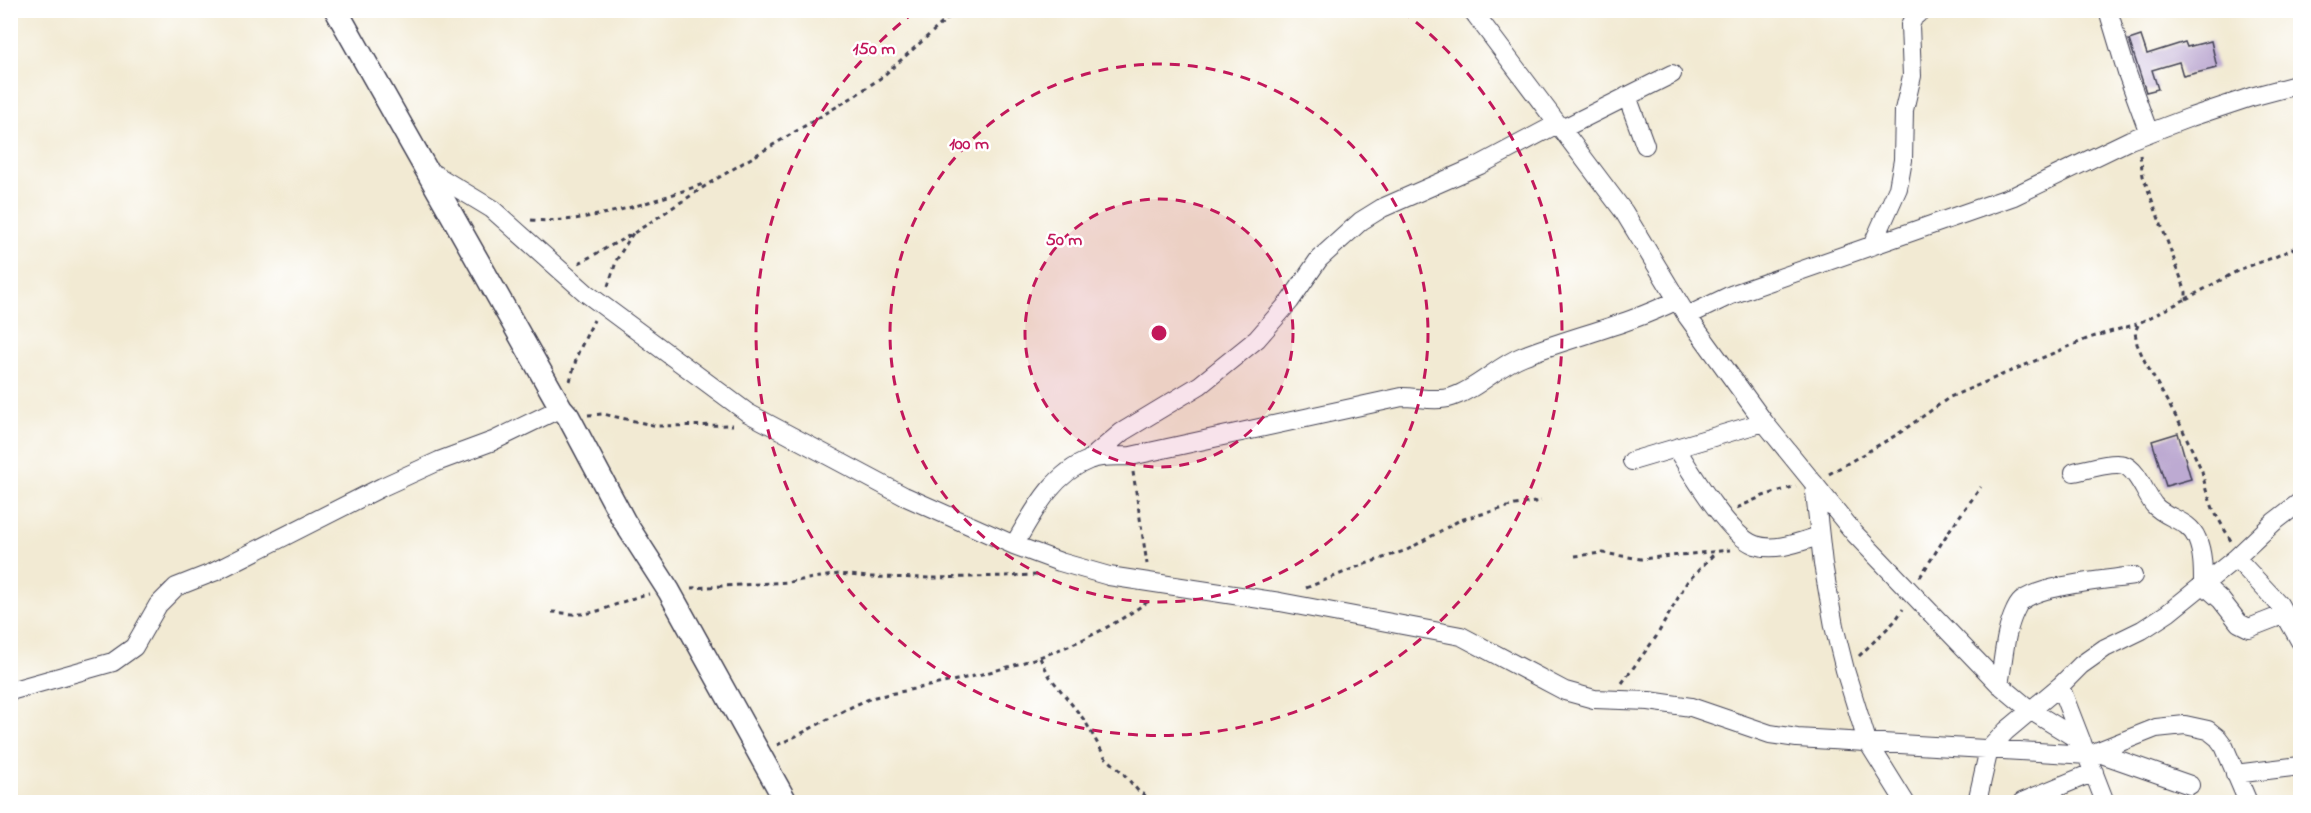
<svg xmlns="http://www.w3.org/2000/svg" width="2311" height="813" viewBox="0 0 2311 813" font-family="'Indie Flower',sans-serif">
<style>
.building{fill:#bdaad2}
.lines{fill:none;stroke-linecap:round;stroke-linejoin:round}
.minor-casing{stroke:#414052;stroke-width:20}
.tertiary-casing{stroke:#414052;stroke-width:25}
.path{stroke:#414052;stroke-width:3;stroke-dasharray:4.5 4.5;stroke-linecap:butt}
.minor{stroke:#fff;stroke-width:18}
.tertiary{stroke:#fff;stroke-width:22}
.ring{fill:none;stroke:#c2185b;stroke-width:3;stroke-dasharray:10 8}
.centre{fill:#c2185b;stroke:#fff;stroke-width:3}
.ring-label{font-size:18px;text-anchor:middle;font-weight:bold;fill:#c2185b;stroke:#fff;stroke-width:5;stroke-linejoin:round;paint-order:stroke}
</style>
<rect width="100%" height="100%" fill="#fff"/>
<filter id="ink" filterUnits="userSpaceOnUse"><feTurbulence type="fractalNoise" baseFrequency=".0167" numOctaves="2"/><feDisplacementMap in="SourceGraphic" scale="12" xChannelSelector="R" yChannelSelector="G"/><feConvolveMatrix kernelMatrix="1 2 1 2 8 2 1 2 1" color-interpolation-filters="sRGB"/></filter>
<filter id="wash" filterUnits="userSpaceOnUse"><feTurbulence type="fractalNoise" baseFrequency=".008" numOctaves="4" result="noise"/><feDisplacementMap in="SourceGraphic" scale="24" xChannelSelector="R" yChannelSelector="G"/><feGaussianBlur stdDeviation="1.35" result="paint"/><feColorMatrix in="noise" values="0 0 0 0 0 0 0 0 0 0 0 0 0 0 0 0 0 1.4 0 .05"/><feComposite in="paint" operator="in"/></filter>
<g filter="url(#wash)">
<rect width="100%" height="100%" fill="#f2ead3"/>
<g id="blocks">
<path class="building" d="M2141,36l6,18 38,-12 2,5 24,-6 6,27 -34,8 -4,-14 -27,8 6,19 -12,3 -17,-52z
M2178,433l13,46 -25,7 -14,-45z"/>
</g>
</g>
<g filter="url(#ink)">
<use href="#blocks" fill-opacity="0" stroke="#414052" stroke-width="1.5"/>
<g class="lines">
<g class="minor-casing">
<path id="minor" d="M1472,10l152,202 63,104 77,106 91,112 144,150 31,26 52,32
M2108,10l19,63 22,60
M1627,96l18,49
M1562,129l110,-55
M426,169l66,40 94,84 162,120 156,83 110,49 46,17 49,14 171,26 181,34 104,55 29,8 55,2 42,6 79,27 27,4 291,17 68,-27 29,-3 23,5 10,8 6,8 24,56
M1872,246l26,-58 5,-28 1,-50 8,-34 -2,-51 4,-8 8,-7
M1687,316l44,-21 283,-99 116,-56 61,-23 60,-20 49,-13
M1676,448c15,24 53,88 79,97 21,7 44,-3 64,-9
M1090,459l32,-27 78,-47 57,-46 33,-38 29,-42 42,-38 21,-13 98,-43 77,-41
M1632,461l132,-39
M2074,472c11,-2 39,-11 50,-7 14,5 21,29 30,40 12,14 35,14 43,34 6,14 6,30 6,45l18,16 18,23 10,5 36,-14
M1814,483l9,81 11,62 11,44 22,71 38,61
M1014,545c19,-32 38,-71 75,-85 12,-5 29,-3 42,-4l271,-59c16,0 34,5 50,0 27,-9 45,-31 71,-41 51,-20 105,-31 154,-56
M2236,558l43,46 21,37
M1999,684c5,-24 5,-50 16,-73 2,-4 4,-9 8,-11 20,-15 83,-20 110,-24
M2060,686l45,116
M10,691l103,-29 21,-15 24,-42 18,-18 38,-15 168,-85 57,-26 54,-20 68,-33
M2096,752l94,33
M2235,774l65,-8
M1977,802l12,-53 17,-18 54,-45 21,-21 24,-17 37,-18 26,-17 68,-55 38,-36 26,-20
M2022,802l72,-30"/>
</g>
<g class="tertiary-casing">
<path id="tertiary" d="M336,10l225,398 7,8 56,105 45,70 117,211"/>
</g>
<path class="path" d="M2140,155l3,21 43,116v7l-47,24 -4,9 2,12 9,20 35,62 21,45 4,19 8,21 17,30
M531,220c55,5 123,-19 175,-37
M579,263l55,-30 79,-52 140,-84 29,-20 75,-67
M608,286l9,-27 16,-26
M2186,299l55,-30 34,-12 25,-12
M570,381l8,-28 16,-33
M588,415l15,-1 54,12 76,-1
M1133,472l14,92
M1829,474l69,-40 52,-37 139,-59 48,-14
M1737,508l26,-12 33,-10
M1575,556l28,-3 38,6 89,-9
M1920,577l31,-49 30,-41
M691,588l98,-6 50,-8 30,3 66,1 105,-3
M1306,588l56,-23 45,-15 53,-30 55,-15 26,-4
M552,612c9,0 19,3 28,2 24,-1 45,-16 69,-20
M1859,656l36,-35 8,-12
M1040,658l10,19 35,44 20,36 17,15 17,20 14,8 38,2
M1622,683l34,-46 31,-55 28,-29
M777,745c33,-14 64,-36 98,-48 102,-21 189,-35 275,-97"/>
<use href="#minor" class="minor"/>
<use href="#tertiary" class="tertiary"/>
</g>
</g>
<circle cx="1159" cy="333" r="134" fill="#c2185b" fill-opacity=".12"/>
<g class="ring">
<circle cx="1159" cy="333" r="134"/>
<circle cx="1159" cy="333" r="269"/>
<path d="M1402 11A403 403 0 1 1 916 11"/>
</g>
<circle cx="1159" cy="333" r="9" class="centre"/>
<g class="ring-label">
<text x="874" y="54">150 m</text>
<text x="969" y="149">100 m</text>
<text x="1064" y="245">50 m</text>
</g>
<rect width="2311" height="813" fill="none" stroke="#fff" stroke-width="36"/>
</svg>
